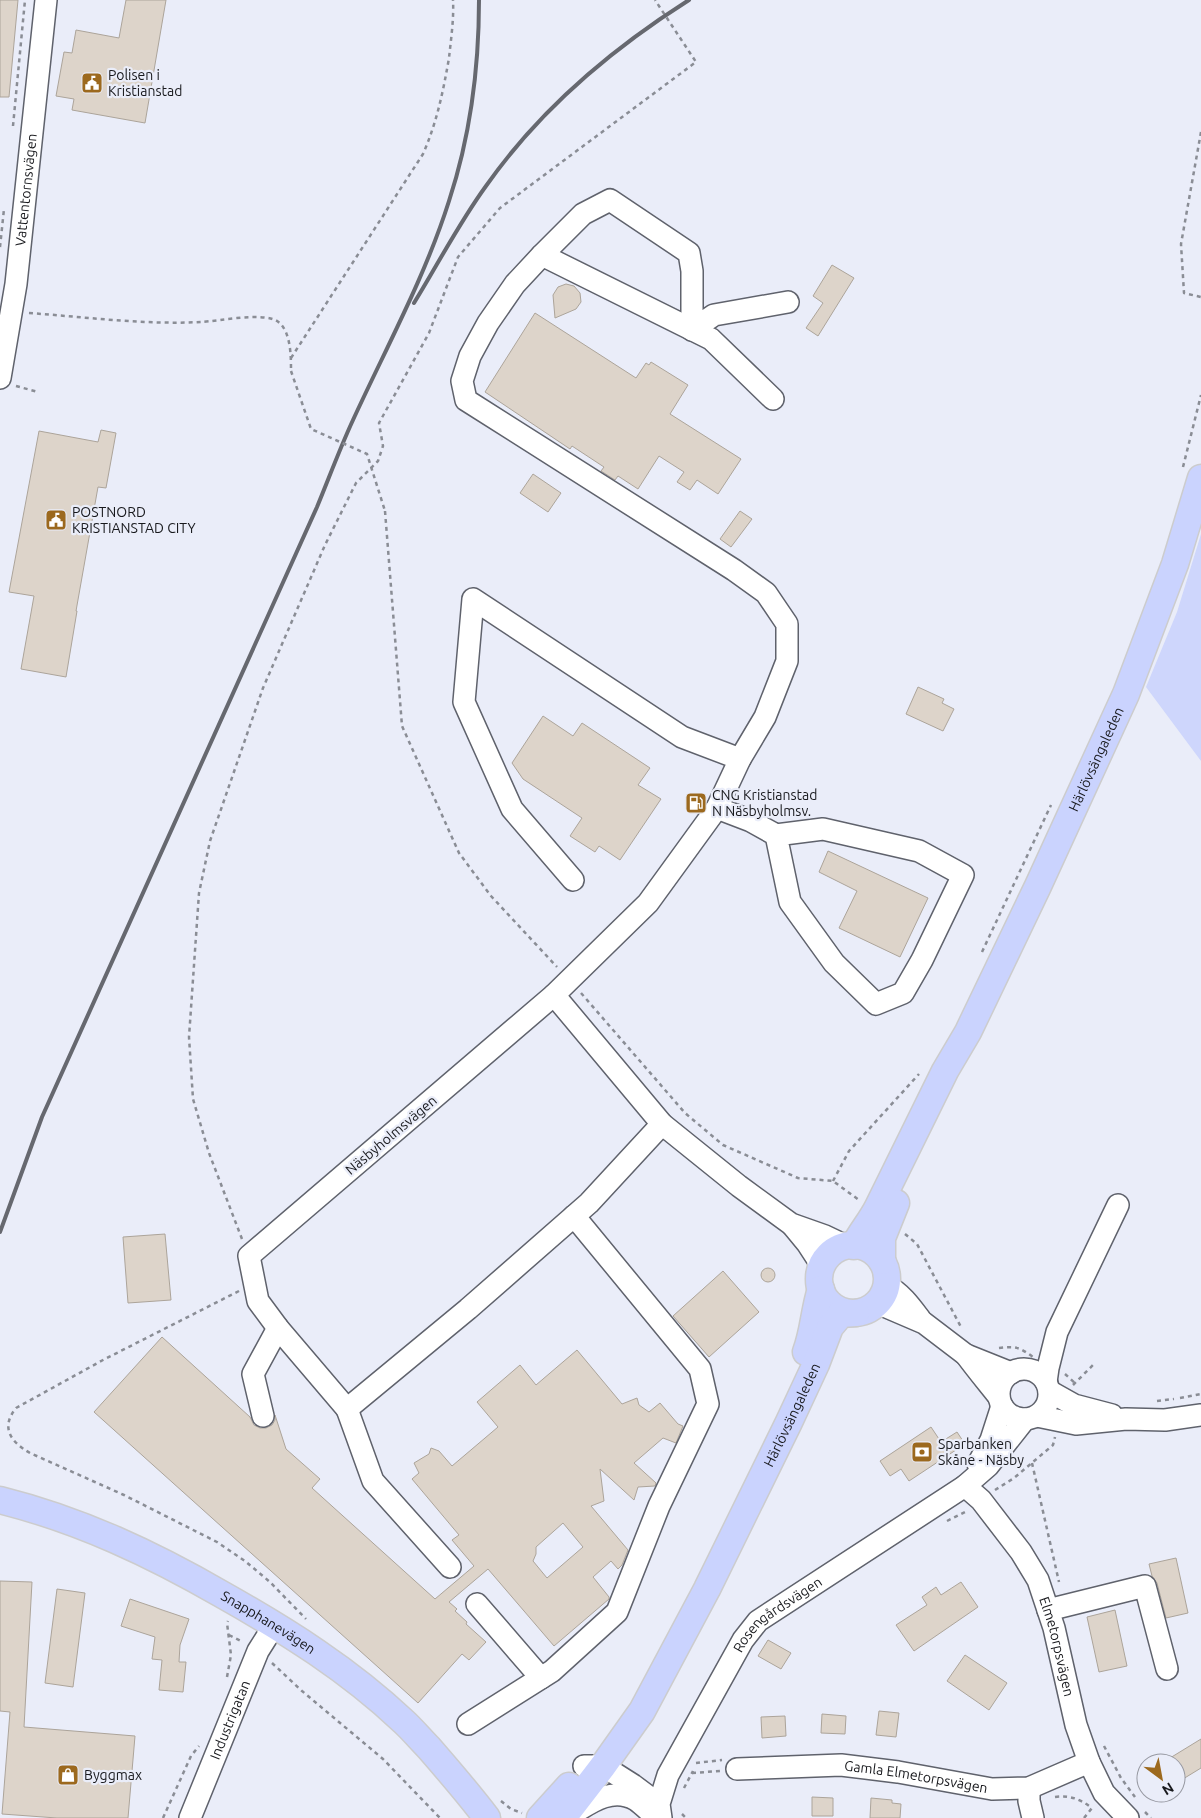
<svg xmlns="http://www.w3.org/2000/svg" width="1201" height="1818" viewBox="0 0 1201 1818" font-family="Ubuntu,sans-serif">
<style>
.green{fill:#ced6fc}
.building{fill:#ddd4ca;stroke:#aca49a;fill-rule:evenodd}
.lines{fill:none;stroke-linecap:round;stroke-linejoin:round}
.minor-casing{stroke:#5f626c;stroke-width:24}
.major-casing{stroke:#cccccd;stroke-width:29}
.path{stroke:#8a8d95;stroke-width:2.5;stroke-dasharray:4 4;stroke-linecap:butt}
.minor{stroke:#fff;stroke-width:21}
.major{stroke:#cad3fe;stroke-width:26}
.rail{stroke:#66686f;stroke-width:4}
.path-bridge{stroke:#8a8d95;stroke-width:2.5;stroke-dasharray:4 4;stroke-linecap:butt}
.labels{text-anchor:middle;stroke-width:4.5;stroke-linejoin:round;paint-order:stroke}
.poi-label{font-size:14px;fill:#18191d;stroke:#eaedf9;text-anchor:start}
.street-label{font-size:14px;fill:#18191d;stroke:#eaedf9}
</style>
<rect width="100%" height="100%" fill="#eaedf9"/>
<path class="green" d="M1201,534v227l-55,-74 31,-75z"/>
<path class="building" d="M0,0h18l-9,97h-9z
M126,0h40l-21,123 -73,-13 2,-11 -18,-3 8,-44 8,1 4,-23 43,8z
M832,265l22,13 -36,58 -12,-8 17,-25 -10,-7z
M566,284l8,2 6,7 1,9 -5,7 -21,9 -2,-23 5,-8z
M535,313l101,65 10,-15 3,2 2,-3 37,23 -18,29 71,45 -23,35 -21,-14 -7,10 -13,-8 7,-10 -25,-16 -21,33 -20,-13 -3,4 -14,-9 3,-4 -32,-21 -2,3 -85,-57z
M101,430l15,3 -10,55 -8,-1 -22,124h1l-11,66 -45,-8 13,-73 -25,-4 30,-161 59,11z
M533,474l28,19 -13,19 -28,-19z
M740,511l12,8 -21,28 -11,-8z
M918,687l26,12 -2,4 12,6 -11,22 -37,-17z
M543,716l30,20 9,-13 68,45 -12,17 23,14 -41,61 -21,-14 -4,6 -25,-16 12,-18 -59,-39 -11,-16z
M828,851l100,47 -28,59 -61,-29 18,-37 -38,-19z
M165,1234l6,66 -43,3 -5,-66z
M761 1275a7 7 0 1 1 14 0a7 7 0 1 1-14 0Z
M723,1271l36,41 -50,45 -36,-41z
M162,1337l88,80 4,8 6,3h6l6,-3 3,-5v-5l11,34 34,30 -8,9 123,111 39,-33 -22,-26 7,-5 -47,-56 7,-6 -5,-10 15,-9 2,-6 8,3 13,15 46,-39 -21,-25 43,-37 16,20 41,-35 45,54 15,-6 2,7 10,7 11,-9 18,21 5,2 -7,17 -13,-5 -29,25 22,20 -1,3 -17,1 -4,13 -34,-31 4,32 -13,5 37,44 -6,15 -4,4 -7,-8 -18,16 16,20v2l-55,47 -66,-77 -39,33 8,7 -2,2 12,11 -1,2 20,18 -17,18 -7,-6 -44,49 -324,-291zM563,1523l20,24 -36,31 -14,-17 3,-7v-7z
M931,1427l10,15 16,-10 8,12 -56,37 -8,-12 -11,7 -10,-15z
M1176,1558l12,55 -22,5 -9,-35 -5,-7 -3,-12z
M0,1581l32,1 -8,145 111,9 -7,82h-71l-55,-4 8,-102 -10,-1z
M961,1582l17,25 -64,44 -18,-26 31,-20 -5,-8 14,-10 5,8z
M57,1589l28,4 -12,94 -28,-4z
M130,1599l59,20 -9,26 -1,17h7l-3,30 -24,-2 3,-30 -10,-1 3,-22 -34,-11z
M1115,1610l12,56 -28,6 -12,-55z
M768,1640l23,13 -10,16 -23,-13z
M965,1655l42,28 -18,27 -42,-29z
M879,1711l20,2 -3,24 -20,-2z
M822,1714l24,2 -1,18 -24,-1z
M785,1716l1,20 -24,2 -1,-21z
M1201,1739v29l-18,11 -7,-12v-4h-3l-3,-5z
M812,1797l21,1v18h-21z
M871,1798l21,2v3l9,1 -1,14h-30z"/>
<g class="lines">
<g class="minor-casing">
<g id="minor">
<path d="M542,255l41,-41 27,-14 79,53 3,18v59l22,-15 74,-13"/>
<path id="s1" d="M0,378l16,-94 30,-284"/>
<path d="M773,399l-62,-60 -169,-84 -27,29 -27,39 -18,33 -8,25 4,19 268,170 32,23 21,31v37l-22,56 -25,42 -23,49 -69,95 -94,92 108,129 77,62 52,38 34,12 21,10"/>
<path d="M717,808l34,13 25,14 47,-6 96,22 44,24 -41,85 -19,33 -27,11 -42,-41 -44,-61 -14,-67"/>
<path d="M573,880l-61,-71 -48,-107 9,-103 209,138 58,22"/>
<path d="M554,995l-305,261 9,45 20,27 69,81 121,-100 121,-106 73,-79"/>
<path d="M793,1226l14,17 15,23"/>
<path d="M887,1286c14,7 24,21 33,33"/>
<path d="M865,1311l17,-6 42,18 42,32 45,18"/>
<path d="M966,1355c11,15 22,28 33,42"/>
<circle cx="1024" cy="1394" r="25"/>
<path d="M1046,1382l2,-14 9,-36 61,-127"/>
<path d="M1049,1391l25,14 38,10"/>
<path d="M347,1409l26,72 77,86"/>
<path d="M263,1416l-10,-42 25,-46"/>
<path d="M1037,1416l39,8 50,-5 39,1 36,-5"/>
<path d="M978,1464l13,-24 11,-34"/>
<path id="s2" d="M965,1486l16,14 40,52 17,28 16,48 22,97 13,37 15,31 24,25"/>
<path d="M477,1604l64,74"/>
<path d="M1048,1610l97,-24 22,83"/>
<path d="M468,1724l84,-53 65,-59 42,-106 49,-102 -8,-35 -126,-153"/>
<path d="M584,1766h19l30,19 16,12"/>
<path id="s3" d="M737,1769l104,-4 57,7 94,17 37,-1 60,-26"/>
<path d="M1029,1788v13l4,17"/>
<path id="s4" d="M190,1818l68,-167 17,-27"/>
<path d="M566,1818c21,-13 45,-33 70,-18 7,5 14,12 21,18"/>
<path id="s5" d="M661,1818l-2,-14 9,-29 75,-135 15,-19 207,-135 23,-20 37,-47"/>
</g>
</g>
<g class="major-casing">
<g id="major">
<circle cx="853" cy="1279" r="34"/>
<path id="s6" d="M854,1246c7,-14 17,-25 24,-39l67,-136 23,-39 70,-146 88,-192 49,-130 26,-86"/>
<path d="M882,1261v-23l14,-35"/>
<path d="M806,1352c8,-21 8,-42 15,-63"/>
<path id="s7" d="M0,1500c80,20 152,54 223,95 64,36 126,75 180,126 9,8 17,18 26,27 20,23 40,46 58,70"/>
<path d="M540,1818l29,-32"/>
<path id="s8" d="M563,1818l40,-52 39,-55 65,-122 82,-167 27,-58 14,-37 11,-13 15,-1"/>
</g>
</g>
<path class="path" d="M13,126l12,-126
M1201,132l-20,112 3,49 17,4
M0,247l4,-38
M29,313c57,4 115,12 172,9 18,-1 62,-10 76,-1 14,9 14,35 14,50
M291,358l132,-204c14,-32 20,-62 26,-96 2,-19 5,-39 4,-58
M16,386l22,6
M1183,467l18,-72
M385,511l17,215 57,127 32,43 66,71
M982,952l69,-147
M581,993l104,120 38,32 75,33 35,3 26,19
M833,1181l16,-30 70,-77
M905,1234l12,10 44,83
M242,1239l-33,-86 -16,-54 -4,-62 10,-144 11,-52 53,-153 62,-143 31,-62 22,-22 5,-15 -4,-23 50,-90 29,-76 42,-49 196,-146 -41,-62
M239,1291l-136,69 -87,48c-16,20 -5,34 14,45l94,42 93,47 28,19 25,21 36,37
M999,1348c17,-2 20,-1 34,9
M1065,1374l11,10
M1073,1385l22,-22
M1180,1398l21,-4
M1157,1401l17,-2
M1032,1463l27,119
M995,1490l19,-12 39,-33 2,-8
M947,1521l20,-10
M229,1635l14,7
M272,1663l30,28 81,68 57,59
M227,1677l4,-22 -4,-32 1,-2
M1104,1746l17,32 14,19
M696,1763l26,-3
M692,1773l28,-2
M684,1788l9,-17
M1055,1797c15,-2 25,2 37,11
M501,1801l10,8 11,4
M1145,1812l6,6
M682,1814l4,4
M163,1818l28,-62 8,-10
M1084,1818l8,-10"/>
<use href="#minor" class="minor"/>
<use href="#major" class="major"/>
<path class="rail" d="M414,303c24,-39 45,-80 72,-117 54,-77 124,-136 203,-186
M0,1232l42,-115 275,-610c12,-29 23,-59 36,-87 33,-72 72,-143 96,-219 21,-64 30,-133 30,-201"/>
<path class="path-bridge" d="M291,371l20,58 56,25 18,57"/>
</g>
<defs>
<g id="civic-square" transform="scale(1.125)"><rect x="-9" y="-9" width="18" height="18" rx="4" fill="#9c691e" stroke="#eaedf9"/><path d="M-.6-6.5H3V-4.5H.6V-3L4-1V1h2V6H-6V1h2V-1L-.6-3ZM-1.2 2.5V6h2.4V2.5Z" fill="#fff"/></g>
<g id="fuel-square" transform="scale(1.125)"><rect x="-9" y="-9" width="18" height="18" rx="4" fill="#9c691e" stroke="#eaedf9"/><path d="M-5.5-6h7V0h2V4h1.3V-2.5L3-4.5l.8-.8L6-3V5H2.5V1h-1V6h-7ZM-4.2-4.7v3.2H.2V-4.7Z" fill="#fff"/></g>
<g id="bank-square" transform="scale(1.125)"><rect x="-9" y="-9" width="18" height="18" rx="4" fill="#9c691e" stroke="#eaedf9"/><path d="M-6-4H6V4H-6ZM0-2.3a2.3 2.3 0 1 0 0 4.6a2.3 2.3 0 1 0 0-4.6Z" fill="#fff"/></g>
<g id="shop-square" transform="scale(1.125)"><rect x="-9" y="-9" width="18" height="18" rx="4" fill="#9c691e" stroke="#eaedf9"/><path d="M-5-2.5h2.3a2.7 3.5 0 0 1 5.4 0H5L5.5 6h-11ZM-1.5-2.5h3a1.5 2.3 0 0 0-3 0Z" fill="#fff"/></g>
</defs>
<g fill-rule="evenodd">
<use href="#civic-square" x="92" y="83"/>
<use href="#civic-square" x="56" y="520"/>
<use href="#fuel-square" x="696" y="803"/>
<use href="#bank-square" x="922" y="1452"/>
<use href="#shop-square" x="68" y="1775"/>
</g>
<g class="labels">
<g class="poi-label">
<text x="108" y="80">Polisen i<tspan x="108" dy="16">Kristianstad</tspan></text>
<text x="72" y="517">POSTNORD<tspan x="72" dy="16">KRISTIANSTAD CITY</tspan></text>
<text x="712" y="800">CNG Kristianstad<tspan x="712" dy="16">N Näsbyholmsv.</tspan></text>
<text x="938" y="1449">Sparbanken<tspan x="938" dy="16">Skåne - Näsby</tspan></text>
<text x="84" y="1780">Byggmax</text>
</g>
<g class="street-label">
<text dy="5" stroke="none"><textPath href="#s1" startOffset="190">Vattentornsvägen</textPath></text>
<text dy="5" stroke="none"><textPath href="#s6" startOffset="544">Härlövsängaleden</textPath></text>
<text transform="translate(391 1135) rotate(-40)" y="5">Näsbyholmsvägen</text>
<text dy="5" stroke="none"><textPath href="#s8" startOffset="465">Härlövsängaleden</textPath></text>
<text dy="5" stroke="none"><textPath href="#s5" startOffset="242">Rosengårdsvägen</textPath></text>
<text dy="5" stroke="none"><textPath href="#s7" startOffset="296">Snapphanevägen</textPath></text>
<text dy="5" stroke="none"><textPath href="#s2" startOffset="189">Elmetorpsvägen</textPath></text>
<text dy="5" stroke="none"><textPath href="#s4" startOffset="106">Industrigatan</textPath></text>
<text dy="5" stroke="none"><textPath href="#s3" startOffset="180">Gamla Elmetorpsvägen</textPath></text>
</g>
</g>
<g transform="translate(1161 1778) rotate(148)"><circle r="24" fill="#eaedf9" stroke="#9698a1"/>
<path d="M0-4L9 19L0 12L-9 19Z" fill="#9c691e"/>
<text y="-8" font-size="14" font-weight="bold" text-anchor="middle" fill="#18191d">N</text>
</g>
</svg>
